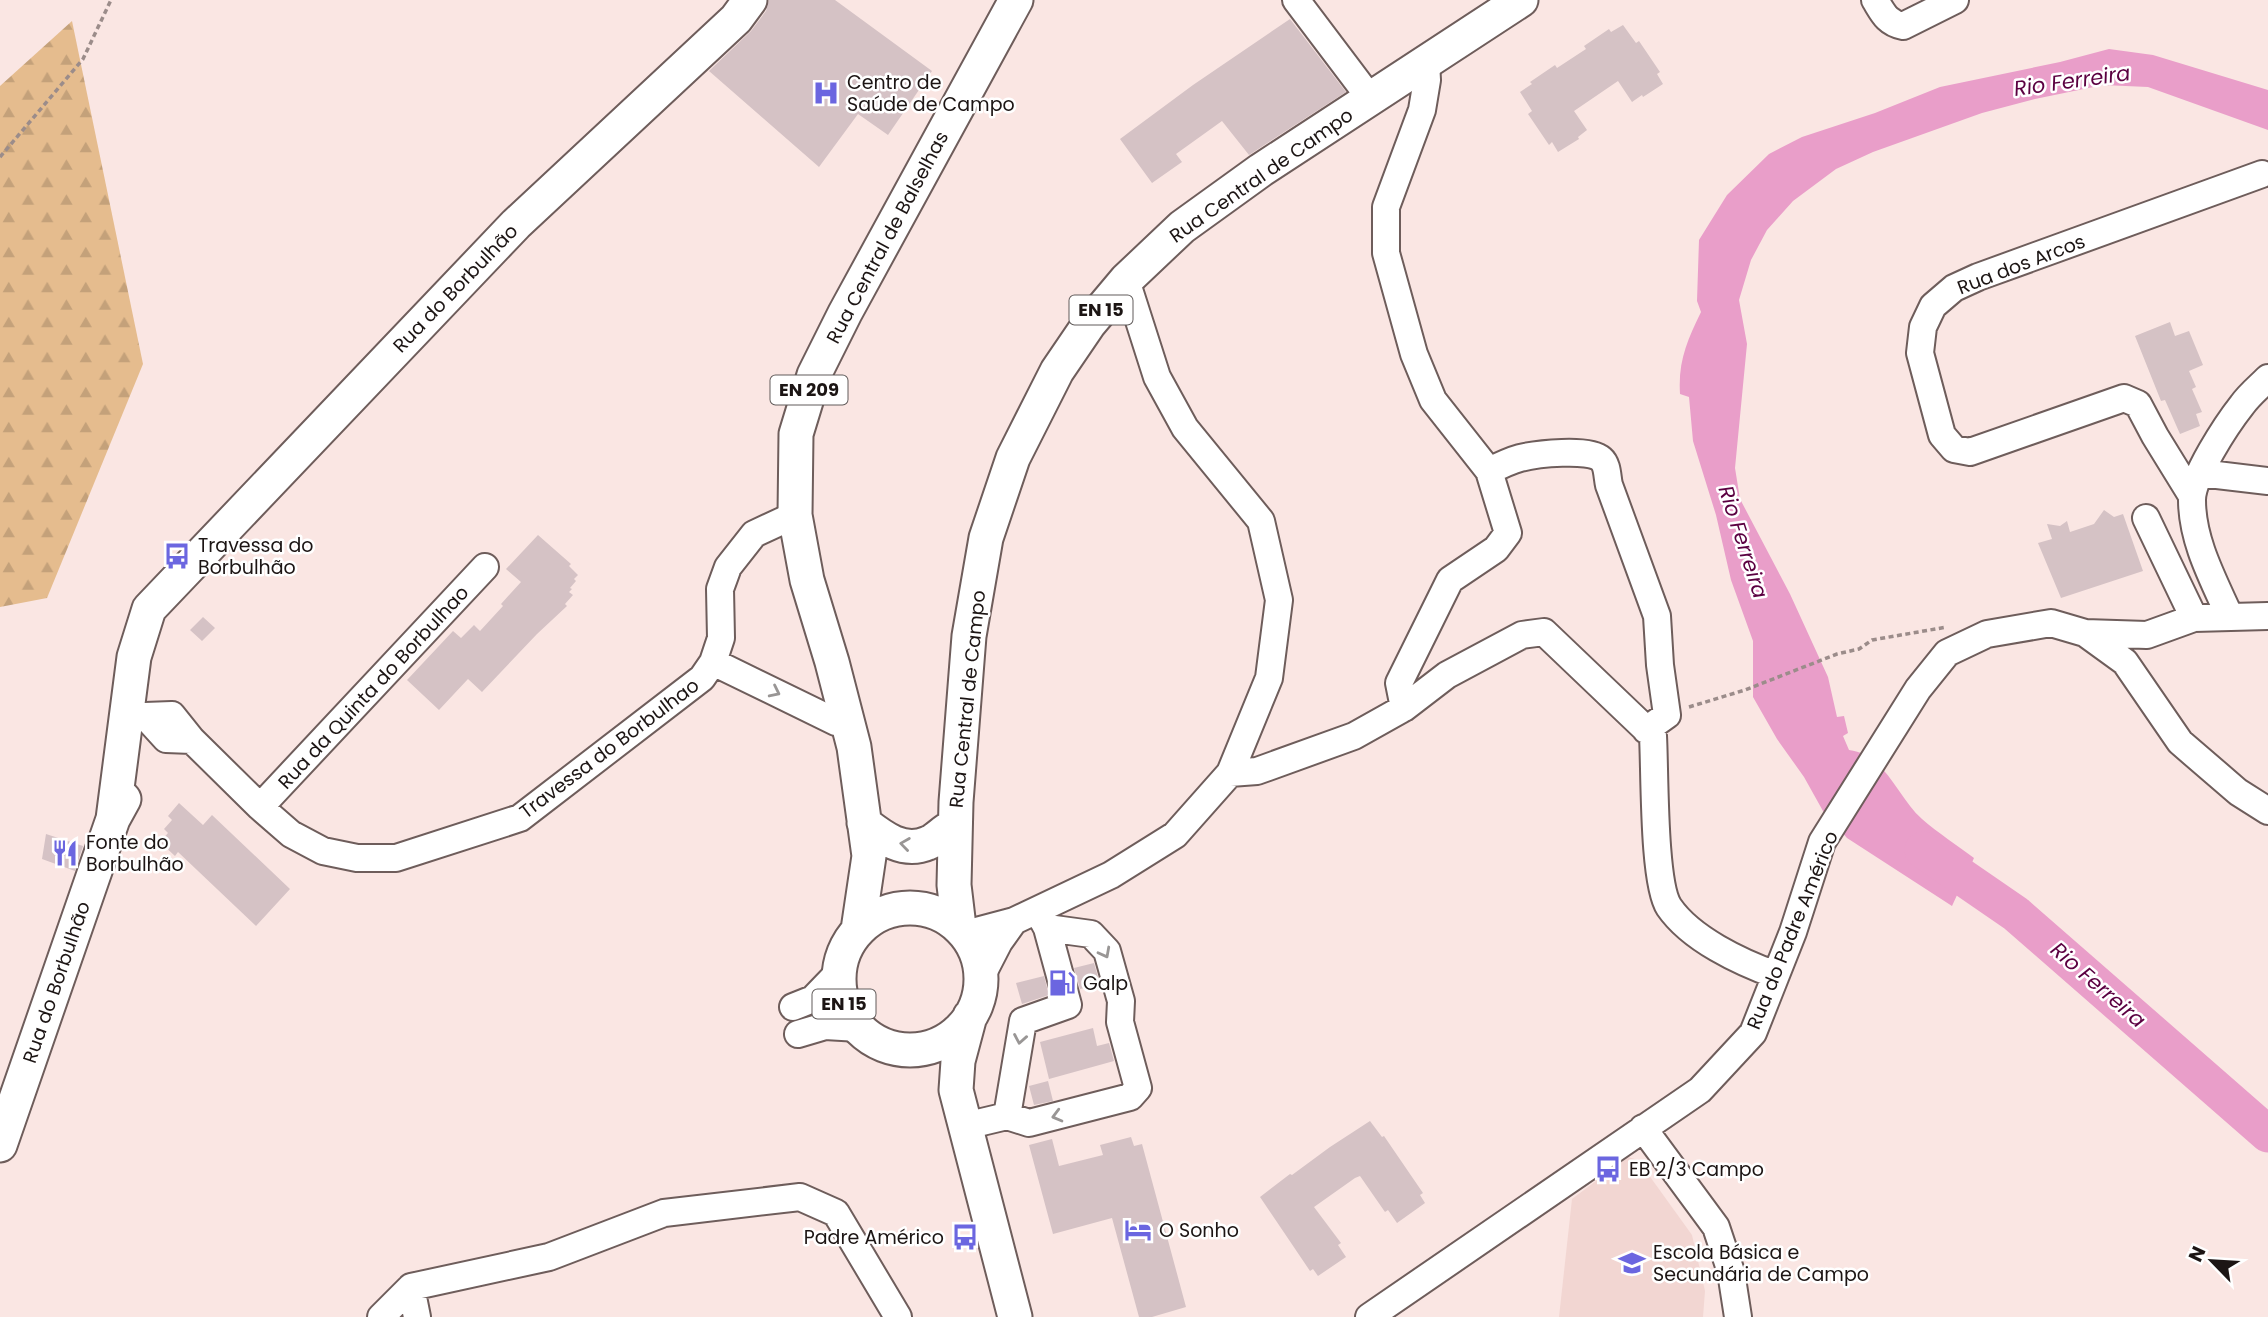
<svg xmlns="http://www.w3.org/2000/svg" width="2268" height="1317" viewBox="0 0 2268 1317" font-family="Poppins,sans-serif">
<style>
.built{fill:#f2d6d2}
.forest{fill:url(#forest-firs)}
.water{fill:#e99ec9}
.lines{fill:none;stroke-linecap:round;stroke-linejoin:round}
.river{stroke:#e99ec9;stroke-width:37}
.building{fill:#d5c2c5}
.minor-casing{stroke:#6e5d5b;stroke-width:30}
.major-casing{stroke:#6e5d5b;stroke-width:37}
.path{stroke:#9b8c8a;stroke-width:3.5;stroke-dasharray:5 3.5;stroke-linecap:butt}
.minor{stroke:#fff;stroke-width:26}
.major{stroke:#fff;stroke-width:33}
.oneway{stroke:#999695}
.labels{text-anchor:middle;stroke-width:5;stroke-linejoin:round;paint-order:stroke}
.shield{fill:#fff;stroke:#605b5a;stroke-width:2}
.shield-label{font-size:18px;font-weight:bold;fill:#1c1514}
.poi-label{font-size:19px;fill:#1c1514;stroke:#fff;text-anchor:start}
.street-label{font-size:19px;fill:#1c1514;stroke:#fff}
.water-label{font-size:21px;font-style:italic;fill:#5b0041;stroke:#fff}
</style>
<defs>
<pattern id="forest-firs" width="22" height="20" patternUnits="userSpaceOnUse" patternTransform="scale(1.75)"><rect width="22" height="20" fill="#e5bc8e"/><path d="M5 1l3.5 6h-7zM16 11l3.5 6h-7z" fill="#c4a17a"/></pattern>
</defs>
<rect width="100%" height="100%" fill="#fae6e3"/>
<path class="built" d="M1628,1157l10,3 54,75 13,56 -2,26h-144l13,-118z"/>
<path class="forest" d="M72,21l71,343 -96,234 -47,9v-521z"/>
<path class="water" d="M2109,49l44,6 115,35v40l-120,-43 -45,-2 -68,14 -53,14 -109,39 -37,17 -43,32 -26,29 -16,30 -12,40 8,44 -12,124 5,31 50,95 38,83 9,40 7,-1 4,17 -5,3 6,14c36,4 49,48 73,69 16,14 35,26 52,39l-22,48 -105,-68 -24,-27 -19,-34 -27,-38 -24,-42v-56l-22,-61 -15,-65 -23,-74 -4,-44 -9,-3c-2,-33 7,-53 21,-82l-4,-11 2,-61 28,-45 42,-41 33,-17 73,-24 65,-26 120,-25z"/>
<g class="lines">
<path class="river" d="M1923,850l93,64 252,220"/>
</g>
<path class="building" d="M769,0h66l97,71 -44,64 -30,-21 -39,53 -110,-96 42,-40 15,-20z
M1290,19l56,73 -97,63 -27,-34 -46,33 6,8 -30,21 -32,-44 73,-54z
M1623,25l13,18 3,-2 21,31 -3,2 6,10 -20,13 -1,-2 -10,7 -14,-21 -44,30 13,19 -9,7 1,2 -21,13 -6,-10 -3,3 -21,-31 4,-3 -12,-19 12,-8 -2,-2 25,-17 2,3 29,-19 -2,-3 25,-17 2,3z
M2170,322l5,14 14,-5 14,34 -14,6 7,16 -4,2 10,23 -6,2 4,12 -20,8 -15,-34 -4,1 -26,-65z
M2104,510l10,7 9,-3 20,57 -82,27 -23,-55 14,-4 -5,-15 13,2 7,-5 3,11 24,-8z
M538,535l33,29 -2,2 9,9 -4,4 2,2 -6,7 2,1 -3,3 4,3 -8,9 2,2 -30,28 -55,58 -14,-13 -29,31 -32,-30 46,-49 8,7 13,-13 6,6 23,-25 -2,-2 20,-22 -15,-13z
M203,617l12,11 -13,13 -12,-11z
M179,803l24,22 9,-10 78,74 -34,37 -78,-74 -3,4 -15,-14 8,-9 -4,-4 8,-9 -4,-4z
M46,834l37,12 -8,25 -33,-12z
M1094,963l6,21 -20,5 -6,-21z
M1044,976l5,19 -27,9 -6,-21z
M1093,1028l4,18 12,-3 5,18 -65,18 -9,-37z
M1048,1081l5,20 -19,4 -5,-19z
M1370,1121l12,16 2,-1 39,57 -3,2 5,8 -28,20 -9,-13 -3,2 -25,-36 -5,2 -41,29 27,36 -3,2 8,12 -28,19 -5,-7 -3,2 -50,-74 30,-23 2,1 38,-28z
M1131,1137l3,9 8,-2 44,163 -34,10h-13l-27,-99 -59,16 -24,-89 23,-6 7,27 44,-11 -3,-10z"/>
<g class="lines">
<g class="minor-casing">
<path id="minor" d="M1296,0l74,98
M1875,0c8,13 12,23 28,26l52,-26
M1489,471c10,-5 20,-10 31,-13 16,-4 69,-10 81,1 7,6 6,18 8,26l48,131 3,49 7,50 -21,15
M2200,473l68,8
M2192,496l-37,-60 -17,-32 -14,-6 -154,54 -16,-3 -12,-14 -22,-82 3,-26 10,-21 21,-18 24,-11 284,-103
M2146,518l48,100
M2230,617c-17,-38 -38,-76 -38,-117 0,-23 35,-76 50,-95 7,-10 17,-18 26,-27
M2085,633l40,29 55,80 58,50 30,19
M713,662l123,60 12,2
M1404,708l-5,-25 51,-103 46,-31 12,-16 -19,-62 -56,-71 -19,-46 -28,-101v-46l36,-97 5,-30 -1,-18
M145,716l21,23 26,1
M126,719l19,-3 27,-1 20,25 68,67 31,27 32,17 34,7h39l124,-40 182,-140 11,-16 8,-24 -1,-49 8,-22 26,-33 41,-19
M1230,773l27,-2 97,-35 50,-28 43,-33 75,-40 22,-3 109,104c2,34 0,147 16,171 22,32 71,55 107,68
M260,807l225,-240
M965,934l49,-13 97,-46 64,-40 55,-62 39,-95 10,-78 -18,-79 -76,-93 -28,-51 -31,-97
M981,977l18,-35 15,-21
M793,1007l20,-8 27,-28
M798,1034l27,-8 34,2
M1007,1116l22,7 101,-26 8,-9 -18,-66 1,-21 -14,-50 -16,-17 -44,-6
M965,1126l42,-10 16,-95 45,-16 -21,-77 -7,-13
M1643,1128l73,99 15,45 7,45
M411,1287l6,30
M381,1317l30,-30 138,-30 115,-44 136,-16 36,16 62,104
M1369,1317l331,-227 53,-57 40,-101 29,-90 96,-153 29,-36 40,-19 64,-11 34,10 62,2 47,-17 74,-2"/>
</g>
<g class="major-casing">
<path id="major" d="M113,819l21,-162 15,-48 367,-385 220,-205 14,-19
M864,823c18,14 39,31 64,20 6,-2 13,-9 19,-13
M839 979a71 71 0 1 1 142 0a71 71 0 1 1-142 0Z
M959,927l-5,-42 2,-83 13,-166 17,-98 27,-80 44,-87 32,-47 37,-44 56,-53 79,-57 260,-170
M858,930l11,-74 -15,-109 -22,-85 -25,-82 -12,-65 1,-81 18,-59 31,-62 171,-313
M970,1016l-12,45 -2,29 59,227
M0,1145l113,-326 11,-20"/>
</g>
<path class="path" d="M0,157l83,-98 28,-59
M1689,707l56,-17 92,-36 22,-5 13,-9 75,-13"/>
<use href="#minor" class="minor"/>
<use href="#major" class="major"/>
</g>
<defs><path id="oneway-chevron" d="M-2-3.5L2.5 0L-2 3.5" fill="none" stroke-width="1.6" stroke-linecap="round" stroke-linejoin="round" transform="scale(1.75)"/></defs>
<g class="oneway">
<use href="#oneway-chevron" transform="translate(775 692) rotate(26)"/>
<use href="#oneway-chevron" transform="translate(905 844) rotate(-172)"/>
<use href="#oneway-chevron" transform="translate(1105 953) rotate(62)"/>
<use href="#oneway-chevron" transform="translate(1020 1039) rotate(100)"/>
<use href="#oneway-chevron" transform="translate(1057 1116) rotate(165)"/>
</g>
<defs>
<g id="hospital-bare" transform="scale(2.1)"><path d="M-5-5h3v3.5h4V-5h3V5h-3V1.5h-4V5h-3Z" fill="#6b66e0" stroke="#fff" stroke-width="2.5" paint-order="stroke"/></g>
<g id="bus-bare" transform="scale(2.1)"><path d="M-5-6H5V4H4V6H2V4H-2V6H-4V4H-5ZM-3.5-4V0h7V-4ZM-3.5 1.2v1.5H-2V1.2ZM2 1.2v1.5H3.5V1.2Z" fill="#6b66e0" stroke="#fff" stroke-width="2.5" paint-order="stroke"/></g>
<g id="restaurant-bare" transform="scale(2.1)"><path d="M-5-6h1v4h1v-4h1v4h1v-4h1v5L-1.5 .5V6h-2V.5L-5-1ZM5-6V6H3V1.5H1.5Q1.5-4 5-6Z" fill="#6b66e0" stroke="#fff" stroke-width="2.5" paint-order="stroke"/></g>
<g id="fuel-bare" transform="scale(2.1)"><path d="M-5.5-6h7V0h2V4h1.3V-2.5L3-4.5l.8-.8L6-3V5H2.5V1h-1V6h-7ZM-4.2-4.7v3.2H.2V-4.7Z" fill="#6b66e0" stroke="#fff" stroke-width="2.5" paint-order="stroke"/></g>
<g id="hotel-bare" transform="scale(2.1)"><path d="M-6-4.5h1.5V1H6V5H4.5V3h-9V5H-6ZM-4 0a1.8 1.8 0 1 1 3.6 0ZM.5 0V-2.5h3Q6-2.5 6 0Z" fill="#6b66e0" stroke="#fff" stroke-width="2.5" paint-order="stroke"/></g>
<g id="school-bare" transform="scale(2.1)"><path d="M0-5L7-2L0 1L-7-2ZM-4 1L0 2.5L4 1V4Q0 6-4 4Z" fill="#6b66e0" stroke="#fff" stroke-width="2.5" paint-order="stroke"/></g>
</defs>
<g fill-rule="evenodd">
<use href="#hospital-bare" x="826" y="93"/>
<use href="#bus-bare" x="177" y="556"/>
<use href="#restaurant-bare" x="65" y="853"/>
<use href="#fuel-bare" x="1062" y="983"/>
<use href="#bus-bare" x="1608" y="1169"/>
<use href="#hotel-bare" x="1138" y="1230"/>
<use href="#bus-bare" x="965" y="1237"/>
<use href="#school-bare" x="1632" y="1263"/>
</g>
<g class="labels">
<g class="shield">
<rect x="1069.5" y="295.5" width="63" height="29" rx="5"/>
<rect x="770.5" y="375.5" width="77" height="29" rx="5"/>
<rect x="812.5" y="989.5" width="63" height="29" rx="5"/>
</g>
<g class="shield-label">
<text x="1101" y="316">EN 15</text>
<text x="809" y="396">EN 209</text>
<text x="844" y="1010">EN 15</text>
</g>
<g class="poi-label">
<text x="847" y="89">Centro de<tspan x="847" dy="22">Saúde de Campo</tspan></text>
<text x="198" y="552">Travessa do<tspan x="198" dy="22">Borbulhão</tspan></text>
<text x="86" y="849">Fonte do<tspan x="86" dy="22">Borbulhão</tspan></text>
<text x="1083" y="990">Galp</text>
<text x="1629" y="1176">EB 2/3 Campo</text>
<text x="1159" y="1237">O Sonho</text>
<text x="944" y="1244" text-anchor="end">Padre Américo</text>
<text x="1653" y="1259">Escola Básica e<tspan x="1653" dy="22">Secundária de Campo</tspan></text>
</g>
<g class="street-label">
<text transform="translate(1261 175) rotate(-35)" y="7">Rua Central de Campo</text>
<text transform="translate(887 237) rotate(-62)" y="7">Rua Central de Balselhas</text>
<text transform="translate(2021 264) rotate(-21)" y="7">Rua dos Arcos</text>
<text transform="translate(455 288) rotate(-46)" y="7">Rua do Borbulhão</text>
<text transform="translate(373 687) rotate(-47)" y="7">Rua da Quinta do Borbulhao</text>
<text transform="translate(967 699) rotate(-84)" y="7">Rua Central de Campo</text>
<text transform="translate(609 748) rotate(-37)" y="7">Travessa do Borbulhao</text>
<text transform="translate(1792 930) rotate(-68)" y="7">Rua do Padre Américo</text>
<text transform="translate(56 982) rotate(-71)" y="7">Rua do Borbulhão</text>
</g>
<g class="water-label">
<text transform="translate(2072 81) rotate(-8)" y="7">Rio Ferreira</text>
<text transform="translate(1743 542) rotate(72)" y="7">Rio Ferreira</text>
<text transform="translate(2098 985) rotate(41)" y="7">Rio Ferreira</text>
</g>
</g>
<g transform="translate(2212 1261) rotate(295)" stroke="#ffffff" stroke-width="5" paint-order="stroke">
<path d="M0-5L12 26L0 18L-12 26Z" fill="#1c1514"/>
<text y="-10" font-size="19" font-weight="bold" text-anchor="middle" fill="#1c1514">N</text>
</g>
</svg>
